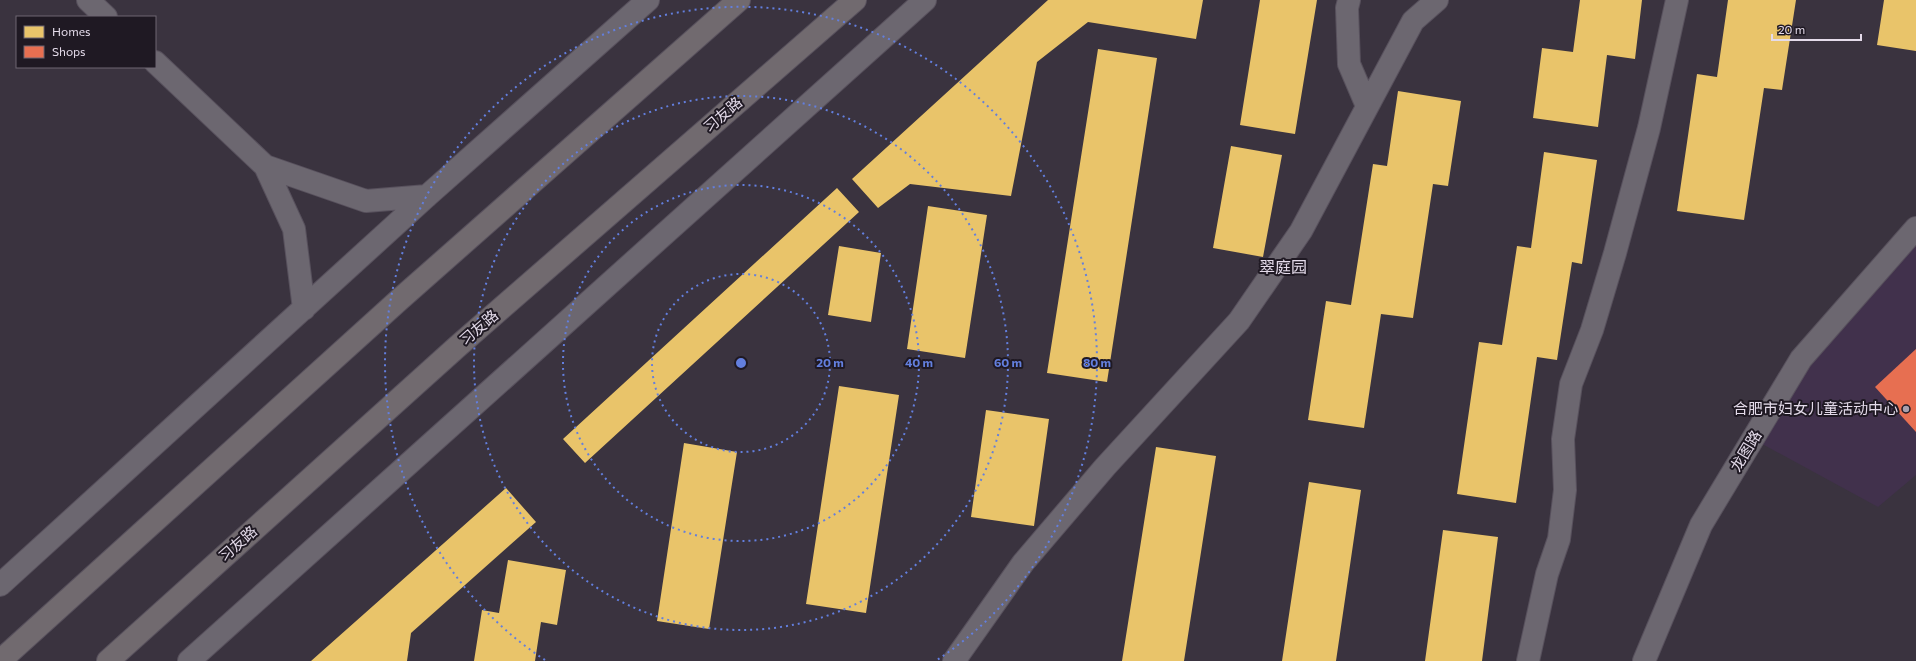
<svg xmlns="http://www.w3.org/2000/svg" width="1916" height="661" viewBox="0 0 1916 661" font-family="Commissioner,'Noto Sans SC',sans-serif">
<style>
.built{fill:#41314c}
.homes{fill:#e9c46a}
.shops{fill:#e76f51}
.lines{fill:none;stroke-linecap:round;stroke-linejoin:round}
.minor-casing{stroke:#58515d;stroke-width:24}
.major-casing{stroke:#58515d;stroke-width:24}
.minor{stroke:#6c6770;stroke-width:22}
.major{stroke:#716a6f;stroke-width:22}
.ring{fill:none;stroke:#637fde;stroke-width:2;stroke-dasharray:2 4}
.poi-dot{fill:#a8a0ae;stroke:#1f1923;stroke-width:1.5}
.labels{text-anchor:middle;stroke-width:4;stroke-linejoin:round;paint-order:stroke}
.street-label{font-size:15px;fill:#e4dbea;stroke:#1f1923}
.poi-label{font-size:15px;fill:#e4dbea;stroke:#1f1923;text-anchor:end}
.neighbourhood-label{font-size:16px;fill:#e4dbea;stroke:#1f1923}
.centre{fill:#637fde;stroke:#1f1923;stroke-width:2}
.ring-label{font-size:12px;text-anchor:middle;font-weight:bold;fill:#637fde;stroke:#1f1923;stroke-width:4;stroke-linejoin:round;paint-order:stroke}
</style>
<rect width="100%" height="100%" fill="#3a333f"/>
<path class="built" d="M1916,228v247l-38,32 -125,-68z"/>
<path class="homes" d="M1048,0h155l-7,39 -108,-17 -51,40 -26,134 -101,-12 -32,24 -26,-29z
M1260,0h57l-22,134 -55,-9z
M1580,0h62l-7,59 -28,-4 -9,72 -65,-9 9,-70 31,4z
M1728,0h68l-14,90 -18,-2 -20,132 -67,-9 20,-137 20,3z
M1884,0h32v51l-39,-6z
M1098,49l59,9 -50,324 -60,-9z
M1398,91l63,10 -13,85 -15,-2 -20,134 -32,-4 -17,114 -56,-8 18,-119 25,4 22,-141 14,2z
M1231,146l51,9 -19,102 -50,-9z
M1544,152l53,8 -15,104 -10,-2 -15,98 -20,-3 -21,146 -59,-9 22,-152 23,3 15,-99 14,2z
M837,188l22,24 -274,251 -22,-24z
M928,206l59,9 -22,143 -58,-9z
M839,246l42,7 -10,69 -43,-7z
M839,386l60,9 -33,218 -60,-9z
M986,410l63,9 -15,107 -63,-9z
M684,443l53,9 -28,177 -52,-8z
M1156,447l60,9 -32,205h-62z
M1309,482l52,8 -25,171h-54z
M506,488l30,34 -125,111 -4,28h-96z
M1443,530l55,7 -16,124h-57z
M508,560l58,10 -9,55 -16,-3 -6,39h-61l8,-51 17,3z"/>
<path class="shops" d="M1916,349v83l-41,-45z"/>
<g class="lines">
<g class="minor-casing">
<path id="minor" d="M88,0l18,17
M1349,0l-2,8 2,56 18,42
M155,62l110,104
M304,309l-10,-80 -29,-63 101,35 61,-5
M0,585l427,-389 221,-196
M189,661l736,-661
M954,661l69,-98 82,-96 134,-146 62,-90 112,-210 24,-21
M1528,661l19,-87 12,-35 6,-49 -2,-51 8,-55 21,-54 23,-77 34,-125 28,-128
M1644,661l57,-136 100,-166 115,-131"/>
</g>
<g class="major-casing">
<path id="major" d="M0,661l399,-361 340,-300
M108,661l350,-315 397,-346"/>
</g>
<use href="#minor" class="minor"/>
<use href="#major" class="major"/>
</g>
<g class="ring">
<circle cx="741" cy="363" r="89"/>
<circle cx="741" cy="363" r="178"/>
<circle cx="741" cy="363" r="267"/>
<path d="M545 660A356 356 0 1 1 937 660"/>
</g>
<circle class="poi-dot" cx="1906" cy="409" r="4"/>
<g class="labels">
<g class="street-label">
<text transform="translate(723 115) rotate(-41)" y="5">习友路</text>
<text transform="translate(479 328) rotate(-41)" y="5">习友路</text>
<text transform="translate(1746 451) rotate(-59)" y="5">龙图路</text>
<text transform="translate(238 544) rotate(-42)" y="5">习友路</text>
</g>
<g class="poi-label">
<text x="1898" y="414">合肥市妇女儿童活动中心</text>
</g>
<g class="neighbourhood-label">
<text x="1283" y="273">翠庭园</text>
</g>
</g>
<circle cx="741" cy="363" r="6" class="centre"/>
<g class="ring-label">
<text x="830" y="367">20 m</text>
<text x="919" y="367">40 m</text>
<text x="1008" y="367">60 m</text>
<text x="1097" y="367">80 m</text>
</g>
<rect x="16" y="16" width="140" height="52" fill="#1f1923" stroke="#6e6773"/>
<rect x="24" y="26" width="20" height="12" fill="#e9c46a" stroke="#6e6773"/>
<text x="52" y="36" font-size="12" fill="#e4dbea">Homes</text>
<rect x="24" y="46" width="20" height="12" fill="#e76f51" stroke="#6e6773"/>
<text x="52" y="56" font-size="12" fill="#e4dbea">Shops</text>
<path d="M1772 34v6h89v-6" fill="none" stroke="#e4dbea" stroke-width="2"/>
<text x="1778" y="34" font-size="12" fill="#e4dbea" stroke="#1f1923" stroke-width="3" paint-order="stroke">20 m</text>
</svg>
